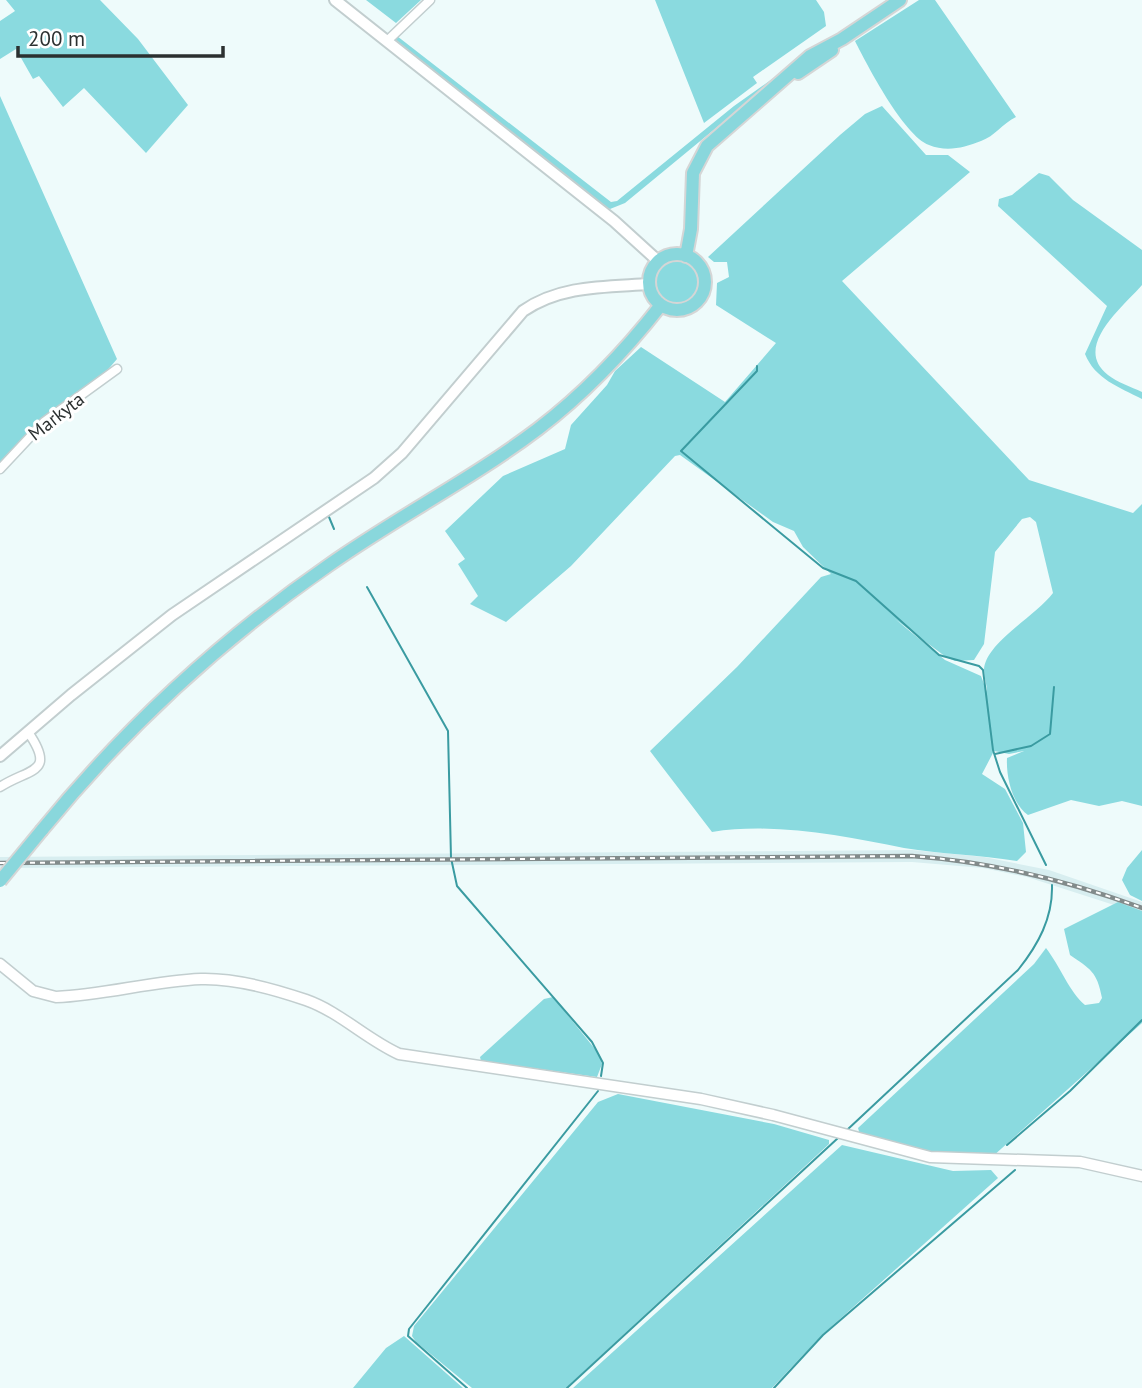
<svg xmlns="http://www.w3.org/2000/svg" width="1142" height="1388" viewBox="0 0 1142 1388" font-family="'PT Sans',sans-serif">
<style>
.built{fill:#d8eef0}
.green{fill:#8adadf;fill-rule:evenodd}
.lines{fill:none;stroke-linecap:round;stroke-linejoin:round}
.stream{stroke:#3a9ba1;stroke-width:2}
.minor-casing{stroke:#c2cecf;stroke-width:11}
.tertiary-casing{stroke:#c2cecf;stroke-width:13}
.secondary-casing{stroke:#c2cecf;stroke-width:14}
.primary-casing{stroke:#d5d6d6;stroke-width:16}
.minor{stroke:#fff;stroke-width:8}
.tertiary{stroke:#fff;stroke-width:10}
.secondary{stroke:#fff;stroke-width:10}
.primary{stroke:#89d7dc;stroke-width:12}
.rail-casing{stroke:#828b8b;stroke-width:4.5}
.rail{stroke:#fff;stroke-width:2;stroke-dasharray:5;stroke-linecap:butt}
.primary-bridge-casing{stroke:#d5d6d6;stroke-width:16;stroke-linecap:butt}
.primary-bridge{stroke:#89d7dc;stroke-width:12}
.labels{text-anchor:middle;stroke-width:6;stroke-linejoin:round;paint-order:stroke}
.street-label{font-size:19px;fill:#2b3030;stroke:#fff}
</style>
<rect width="100%" height="100%" fill="#eefbfb"/>
<path class="built" d="M912,850l72,7 65,13 93,32v12l-115,-37 -44,-9 -71,-6 -912,6v-11z"/>
<path class="green" d="M6,0h94l38,39 50,66 -42,48 -62,-65 -21,19 -24,-31 -6,3 -17,-30 -16,10v-38l15,-10z
M366,0h55l-25,23z
M655,0h161l8,12 2,14 -73,51 4,6 -53,40z
M919,0h16l81,117c-14,7 -21,19 -35,24 -17,7 -35,11 -52,4 -25,-9 -62,-80 -74,-104z
M397,36l214,166 6,-1 117,-95 62,-44 -171,141 -15,6 -9,-4 -208,-164z
M0,96l117,263 -23,27 -42,31 -52,52z
M882,106l44,49h22l22,17 -128,109 187,199 104,33 9,-9v302l-20,-5 -23,5 -28,-6 -43,15c-16,-11 -22,-38 -21,-57l17,-7 -15,3 -15,-3 -12,23 23,15 18,34 3,29 -9,9c-38,-6 -76,-7 -113,-13 -61,-12 -130,-26 -192,-16l-62,-81 87,-84 84,-90 10,-3 -28,-27 -9,-16 -21,-9 -93,-67 -5,1 -104,110 -65,56 -36,-18 8,-8 -20,-32 7,-5 -20,-28 58,-55 62,-27 6,-24 36,-40 8,-14 26,-24 84,55 51,-59 -60,-38 1,-22 12,-6 -2,-15h-13l-6,-5 132,-122 25,-21zM1030,517l6,5 17,71c-17,23 -68,50 -69,77 0,7 3,15 3,22l-6,-16 -36,-16 -50,-41 51,38 9,4 19,-1 10,-16 11,-92 27,-33z
M1039,173l10,3 24,24 69,50v35c-19,22 -70,62 -34,90 9,7 23,12 34,17v7c-23,-12 -47,-20 -57,-45l22,-48 -109,-100 1,-7 13,-4z
M655 282a22 22 0 1 1 44 0a22 22 0 1 1-44 0Z
M1142,850v51l-12,-6 -8,-15 5,-12z
M1118,902l24,9v112l-150,134 -51,-2 -81,-20 -2,-7 176,-164 12,-16c14,18 24,45 39,57l14,-2 3,-5c-5,-27 -12,-29 -32,-43l-6,-26z
M553,997l46,57 3,10 -5,13 -116,-16 -1,-4 64,-58z
M618,1094l156,30 55,16v4l-263,244h-94l-56,-46 -4,-6 2,-10 184,-224z
M842,1145l111,26 38,-1 7,8 -176,157 -50,53h-199z
M404,1336l59,52h-110l33,-40z"/>
<g class="lines">
<path class="stream" d="M757,366v5l-76,80 142,117 33,13 83,74 40,11 4,4 10,80 7,22 46,93
M329,517l5,12
M367,587l81,144 3,127 6,28 135,156 11,21 -2,13
M995,754l36,-8 19,-12 4,-47
M847,1130l171,-160c20,-25 35,-52 34,-85
M1007,1145l63,-54 72,-71
M467,1388l-59,-52 1,-7 189,-238
M567,1388l271,-250
M774,1388l49,-53 192,-165"/>
<g class="minor-casing">
<path id="minor" d="M387,41l43,-41
M0,469l44,-47 73,-53
M0,787c29,-19 57,-13 28,-55"/>
</g>
<g class="tertiary-casing">
<path id="tertiary" d="M0,964l33,27 23,6c49,-2 96,-16 145,-18 33,-1 73,10 105,21 34,12 60,39 93,54l302,45 72,16 157,42 150,5 62,14"/>
</g>
<g class="secondary-casing">
<path id="secondary" d="M335,0l279,221 44,40
M0,756l71,-61 101,-80 202,-137 28,-25 121,-142c37,-26 83,-24 126,-27"/>
</g>
<g class="primary-casing">
<path id="primary" d="M798,73l34,-23
M649 282a28 28 0 1 1 56 0a28 28 0 1 1-56 0Z
M686,256l5,-27 2,-56 14,-27 103,-90 32,-17 58,-39
M42,830c83,-102 180,-191 287,-265 68,-48 143,-86 209,-136 46,-35 87,-78 123,-124"/>
</g>
<use href="#minor" class="minor"/>
<use href="#tertiary" class="tertiary"/>
<use href="#secondary" class="secondary"/>
<use href="#primary" class="primary"/>
<g class="rail-casing">
<path id="rail" d="M0,863l912,-7c81,6 154,24 230,52"/>
</g>
<use href="#rail" class="rail"/>
<g class="primary-bridge-casing">
<path id="primary-bridge" d="M0,881l42,-51"/>
</g>
<use href="#primary-bridge" class="primary-bridge"/>
</g>
<g class="labels">
<g class="street-label">
<text transform="translate(56 416) rotate(-38)" y="7">Markyta</text>
</g>
</g>
<path d="M18 46v10h205v-10" fill="none" stroke="#2b3030" stroke-width="3.5"/>
<text x="28" y="46" font-size="21" fill="#2b3030" stroke="#ffffff" stroke-width="5" paint-order="stroke">200 m</text>
</svg>
